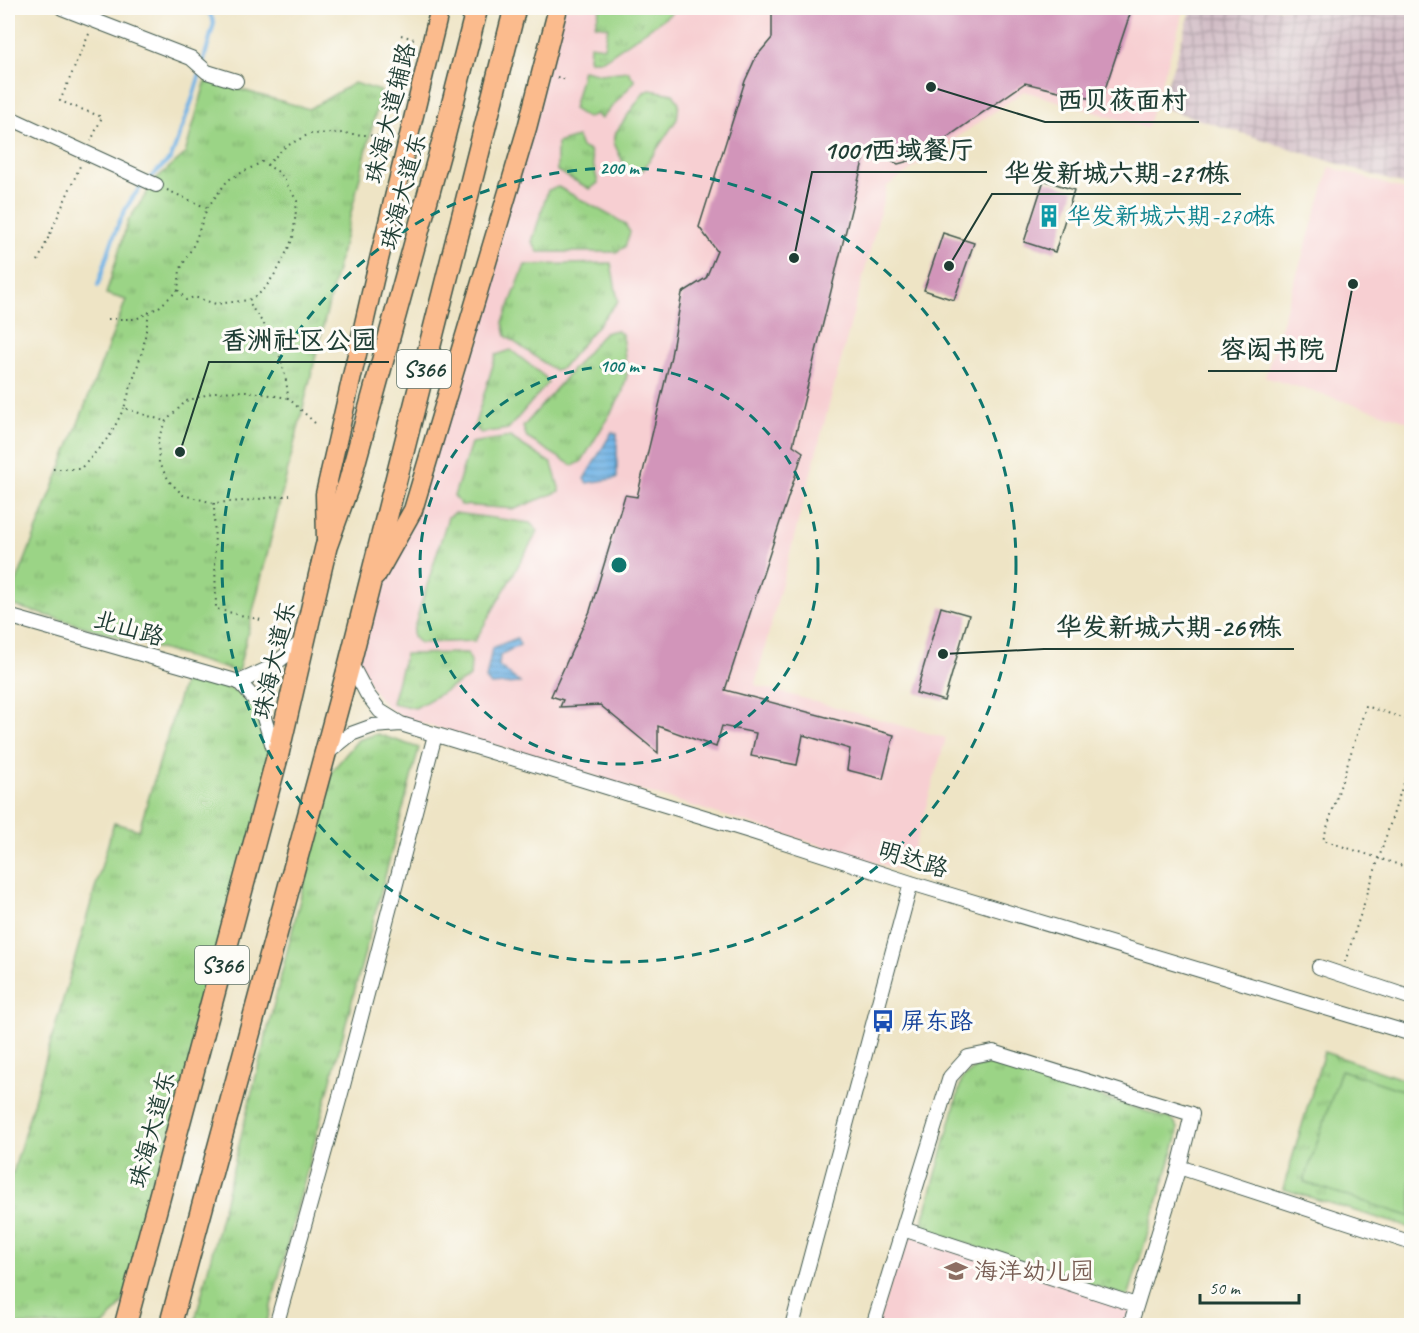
<svg xmlns="http://www.w3.org/2000/svg" width="1419" height="1333" viewBox="0 0 1419 1333" font-family="Caveat,'LXGW WenKai TC',sans-serif">
<style>
.built{fill:#f7cfd2}
.industrial{fill:url(#industrial-grid)}
.grass{fill:url(#grass-tufts);stroke:#5d885d;stroke-width:1.5}
.garden{fill:#9bd486;stroke:#5d885d;stroke-width:1.5}
.water{fill:url(#water-rules);stroke:#48788c;stroke-width:1.5}
.lines{fill:none;stroke-linecap:round;stroke-linejoin:round}
.stream{stroke:#70b2e5;stroke-width:4}
.building{fill:#d295ba}
.minor-casing{stroke:#3e564a;stroke-width:16}
.major-casing{stroke:#3e564a;stroke-width:21}
.highway-casing{stroke:#3e564a;stroke-width:24}
.path{stroke:#3e564a;stroke-width:2;stroke-dasharray:1.5 4.5;stroke-linecap:butt}
.minor{stroke:#fff;stroke-width:14}
.major{stroke:#fbbb8d;stroke-width:18}
.highway{stroke:#fbbb8d;stroke-width:21}
.ring{fill:none;stroke:#0f766e;stroke-width:3;stroke-dasharray:10 8}
.labels{text-anchor:middle;stroke-width:6;stroke-linejoin:round;paint-order:stroke}
.shield{fill:#fdfcf7;stroke:#62766e;stroke-width:1.5}
.shield-label{font-size:22px;font-weight:bold;fill:#1f3d34}
.street-label{font-size:24px;fill:#1f3d34;stroke:#fdfcf7}
.culture-label{font-size:24px;fill:#0d838f;stroke:#fdfcf7;text-anchor:start}
.transit-label{font-size:24px;fill:#164399;stroke:#fdfcf7;text-anchor:start}
.education-label{font-size:24px;fill:#785e54;stroke:#fdfcf7;text-anchor:start}
.centre{fill:#0f766e;stroke:#fdfcf7;stroke-width:3}
.ring-label{font-size:18px;text-anchor:middle;font-weight:bold;fill:#0f766e;stroke:#fdfcf7;stroke-width:6;stroke-linejoin:round;paint-order:stroke}
.leader{fill:none;stroke:#1f3d34;stroke-width:2}
.callout-dot{fill:#1f3d34;stroke:#fdfcf7;stroke-width:2}
.callout-label{font-size:26px;text-anchor:middle;font-weight:bold;fill:#1f3d34;stroke:#fdfcf7;stroke-width:6;stroke-linejoin:round;paint-order:stroke}
</style>
<defs>
<pattern id="industrial-grid" width="8" height="8" patternUnits="userSpaceOnUse" patternTransform="scale(1.5)"><rect width="8" height="8" fill="#d2bdc6"/><path d="M0 4h8M4 0v8" fill="none" stroke="#aa9ba2"/></pattern>
<pattern id="grass-tufts" width="24" height="20" patternUnits="userSpaceOnUse" patternTransform="scale(1.5)"><rect width="24" height="20" fill="#9bd486"/><path d="M3 7l-1-3M5 7V3M7 7l1-3M15 17l-1-3M17 17v-4M19 17l1-3" fill="none" stroke="#7ead6e"/></pattern>
<pattern id="water-rules" width="6" height="5" patternUnits="userSpaceOnUse" patternTransform="scale(1.5)"><rect width="6" height="5" fill="#70b2e5"/><path d="M0 2.5h6" fill="none" stroke="#5b92ba"/></pattern>
</defs>
<rect width="100%" height="100%" fill="#fdfcf7"/>
<filter id="ink" filterUnits="userSpaceOnUse"><feTurbulence type="fractalNoise" baseFrequency=".0167" numOctaves="2"/><feDisplacementMap in="SourceGraphic" scale="12" xChannelSelector="R" yChannelSelector="G"/><feConvolveMatrix kernelMatrix="1 2 1 2 8 2 1 2 1" color-interpolation-filters="sRGB"/></filter>
<filter id="wash" filterUnits="userSpaceOnUse"><feTurbulence type="fractalNoise" baseFrequency=".008" numOctaves="4" result="noise"/><feDisplacementMap in="SourceGraphic" scale="24" xChannelSelector="R" yChannelSelector="G"/><feGaussianBlur stdDeviation="1.35" result="paint"/><feColorMatrix in="noise" values="0 0 0 0 0 0 0 0 0 0 0 0 0 0 0 0 0 1.4 0 .05"/><feComposite in="paint" operator="in"/></filter>
<g filter="url(#wash)">
<rect width="100%" height="100%" fill="#eee4c5"/>
<path class="built" d="M564,8h621l-38,120 -123,-37 -137,95 -132,499 191,53 -39,134 -505,-155 -16,-11 -14,-17 -14,-29 20,-66 41,-83z
M1330,167l81,25v230l-146,-45z
M906,1233l226,75 -6,17 -249,1z"/>
<path class="industrial" d="M1192,8h219v179l-251,-80z"/>
<path class="grass" d="M600,8h66l6,5 -69,47h-14l1,-15 14,2 4,-20 -13,-2z
M583,70l18,4 27,-3 7,10 -34,38 -5,-5 -9,4 -14,-9z
M206,80l103,29 45,-26 27,8 -143,581 -230,-68 118,-304 -20,-6 22,-73 29,-43 28,-24z
M650,90l23,4 6,9 -2,16 -34,51 -9,3 -8,-4 -12,-26 2,-11 28,-40z
M577,137l4,10 9,4 8,32 -8,6 -33,-18v-28z
M558,187l66,36 6,9 -5,15 -9,5h-78l-6,-10 16,-52z
M611,263l7,38 -56,67 -8,2 -48,-34 -3,-14 22,-57z
M616,330l6,4 5,41 -5,19 -40,67 -9,5 -46,-28 -4,-11 81,-94z
M511,350l34,27 3,6 -40,46 -27,4 -7,-6 22,-72z
M510,437l42,27 8,27 -45,18 -54,-4 -7,-9 17,-53z
M455,513l75,10 8,8 -63,110 -55,2 -7,-6v-6l35,-114z
M467,653l4,8 -1,16 -55,31 -23,-5 13,-49z
M185,677l49,13 21,17 18,51 -141,529 -15,23 -13,15h-96v-153l5,1 101,-350 25,7z
M377,734l42,14 -153,577h-72l138,-554 26,-31z
M1324,1052l87,30v146l-128,-39z
M995,1063l178,57 5,8 -1,10 -49,159 -207,-68 41,-150 14,-12z"/>
<path class="garden" d="M1341,1070l70,23v124l-107,-35z"/>
<path class="water" d="M612,432l5,2v44l-30,5 -3,-4z
M517,638l3,7 -20,10 -1,11 21,17 -29,2 -5,-6 6,-31z"/>
<g class="lines">
<path class="stream" d="M203,63l11,-40 -7,-15
M150,178l21,-20 22,-61 8,-27
M98,285c12,-35 20,-76 47,-102"/>
</g>
<g id="blocks">
<path class="building" d="M772,8h360l-31,93 -76,-18 -109,76 -18,5 -32,-15 -73,296 10,7 -78,238 169,45 -11,44 -36,-9 3,-21 -47,-14 -6,30 -46,-9 5,-23 -34,-7 -6,21 -58,-21v27l-58,-48 -40,2 3,-7 -12,-4 39,-85 35,-116 12,2 34,-141 11,-63 24,-15 11,-27 -18,-24 46,-146 11,-24 16,-19z
M1044,180l30,10 -19,62 -31,-10z
M943,233l31,10 -20,57 -30,-10z
M941,607l28,8 -25,86 -28,-8z"/>
</g>
</g>
<g filter="url(#ink)">
<use href="#blocks" fill-opacity="0" stroke="#3e564a" stroke-width="1.5"/>
<g class="lines">
<g class="minor-casing">
<path id="minor" d="M62,8l129,50 16,14 29,9
M8,117l148,68
M8,616l231,66 21,23 16,51
M350,662l17,32 13,17 21,13 352,108 158,51 501,151
M239,682l31,-14 33,-27
M326,754l25,-20 22,-8 28,-2
M1319,967l93,31
M1179,1167l233,76
M903,1229l233,76
M276,1326l65,-233 94,-358
M792,1326l119,-443
M873,1326l77,-249 18,-20 25,-5 199,62 -13,53 -49,159"/>
</g>
<g class="major-casing">
<path id="major" d="M326,541l-1,-47 49,-214 66,-272
M376,576l37,-66 114,-382 31,-120"/>
</g>
<g class="highway-casing">
<path id="highway" d="M125,1326l152,-568 49,-211 23,-64 94,-342 34,-133
M170,1326l180,-664 165,-654"/>
</g>
<path class="path" d="M89,34l-29,67 42,16 -11,24
M401,35l16,5
M557,77l9,3
M267,165l18,-18 24,-13 31,-1 38,3
M167,190l40,18
M38,261l42,-95
M178,290l8,10 8,-3 22,7 33,-4
M149,312l-6,37 -19,59 40,13
M108,319h28l23,-12 19,-17 2,-20 15,-28 12,-34 21,-28 34,-18 18,11 17,28 -4,37 -14,30 -16,23 -14,9c4,12 12,19 18,29 12,17 20,48 21,69l27,25
M288,398l-42,-7 -31,1 -29,9 -21,21 -7,17 1,25 11,18 13,13 31,8 30,-2 46,-6
M53,469h27l9,-9 22,-26 13,-26
M214,503l2,106 45,11
M1412,721l-46,-15 -43,134 89,29
M1345,962l67,-205"/>
<use href="#minor" class="minor"/>
<use href="#major" class="major"/>
<use href="#highway" class="highway"/>
</g>
</g>
<g class="ring">
<circle cx="619" cy="565" r="199"/>
<circle cx="619" cy="565" r="397"/>
</g>
<defs>
<g id="building-bare" transform="scale(1.8)"><path d="M-4-6H4V6H1V3H-1V6H-4ZM-2.5-4.3h1.7v1.8h-1.7ZM.8-4.3h1.7v1.8H.8ZM-2.5-1h1.7V.8h-1.7ZM.8-1h1.7V.8H.8Z" fill="#0f9aa8" stroke="#fdfcf7" stroke-width="2.5" paint-order="stroke"/></g>
<g id="bus-bare" transform="scale(1.8)"><path d="M-5-6H5V4H4V6H2V4H-2V6H-4V4H-5ZM-3.5-4V0h7V-4ZM-3.5 1.2v1.5H-2V1.2ZM2 1.2v1.5H3.5V1.2Z" fill="#1a4fb4" stroke="#fdfcf7" stroke-width="2.5" paint-order="stroke"/></g>
<g id="school-bare" transform="scale(1.8)"><path d="M0-5L7-2L0 1L-7-2ZM-4 1L0 2.5L4 1V4Q0 6-4 4Z" fill="#8d6e63" stroke="#fdfcf7" stroke-width="2.5" paint-order="stroke"/></g>
</defs>
<g fill-rule="evenodd">
<use href="#building-bare" x="1049" y="216"/>
<use href="#bus-bare" x="883" y="1021"/>
<use href="#school-bare" x="956" y="1271"/>
</g>
<g class="labels">
<g class="shield">
<rect x="397" y="350" width="54" height="38" rx="4.5"/>
<rect x="195" y="946" width="54" height="38" rx="4.5"/>
</g>
<g class="shield-label">
<text x="424" y="377">S366</text>
<text x="222" y="973">S366</text>
</g>
<g class="street-label">
<text transform="translate(390 113) rotate(-76)" y="8">珠海大道辅路</text>
<text transform="translate(403 191) rotate(-75)" y="8">珠海大道东</text>
<text transform="translate(129 628) rotate(16)" y="8">北山路</text>
<text transform="translate(274 660) rotate(-77)" y="8">珠海大道东</text>
<text transform="translate(913 859) rotate(17)" y="8">明达路</text>
<text transform="translate(152 1129) rotate(-75)" y="8">珠海大道东</text>
</g>
<g class="culture-label">
<text x="1067" y="224">华发新城六期-270栋</text>
</g>
<g class="transit-label">
<text x="901" y="1029">屏东路</text>
</g>
<g class="education-label">
<text x="974" y="1279">海洋幼儿园</text>
</g>
</g>
<circle cx="619" cy="565" r="9" class="centre"/>
<g class="ring-label">
<text x="619" y="174">200 m</text>
<text x="619" y="372">100 m</text>
</g>
<path class="leader" d="M931 87L1045 122H1199M794 258L812 172H987M949 266L992 194H1241M180 452L209 362H389M1353 284L1336 371H1208M943 654L1044 649H1294"/>
<g class="callout-dot">
<circle cx="931" cy="87" r="6"/>
<circle cx="794" cy="258" r="6"/>
<circle cx="949" cy="266" r="6"/>
<circle cx="180" cy="452" r="6"/>
<circle cx="1353" cy="284" r="6"/>
<circle cx="943" cy="654" r="6"/>
</g>
<g class="callout-label">
<text x="1122" y="109">西贝莜面村</text>
<text x="899" y="159">1001西域餐厅</text>
<text x="1117" y="182">华发新城六期-271栋</text>
<text x="299" y="349">香洲社区公园</text>
<text x="1272" y="358">容闳书院</text>
<text x="1169" y="636">华发新城六期-269栋</text>
</g>
<rect width="1419" height="1333" fill="none" stroke="#fdfcf7" stroke-width="30"/>
<path d="M1200 1294v9h99v-9" fill="none" stroke="#1f3d34" stroke-width="3"/>
<text x="1209" y="1294" font-size="18" fill="#1f3d34" stroke="#fdfcf7" stroke-width="4.5" paint-order="stroke">50 m</text>
</svg>
